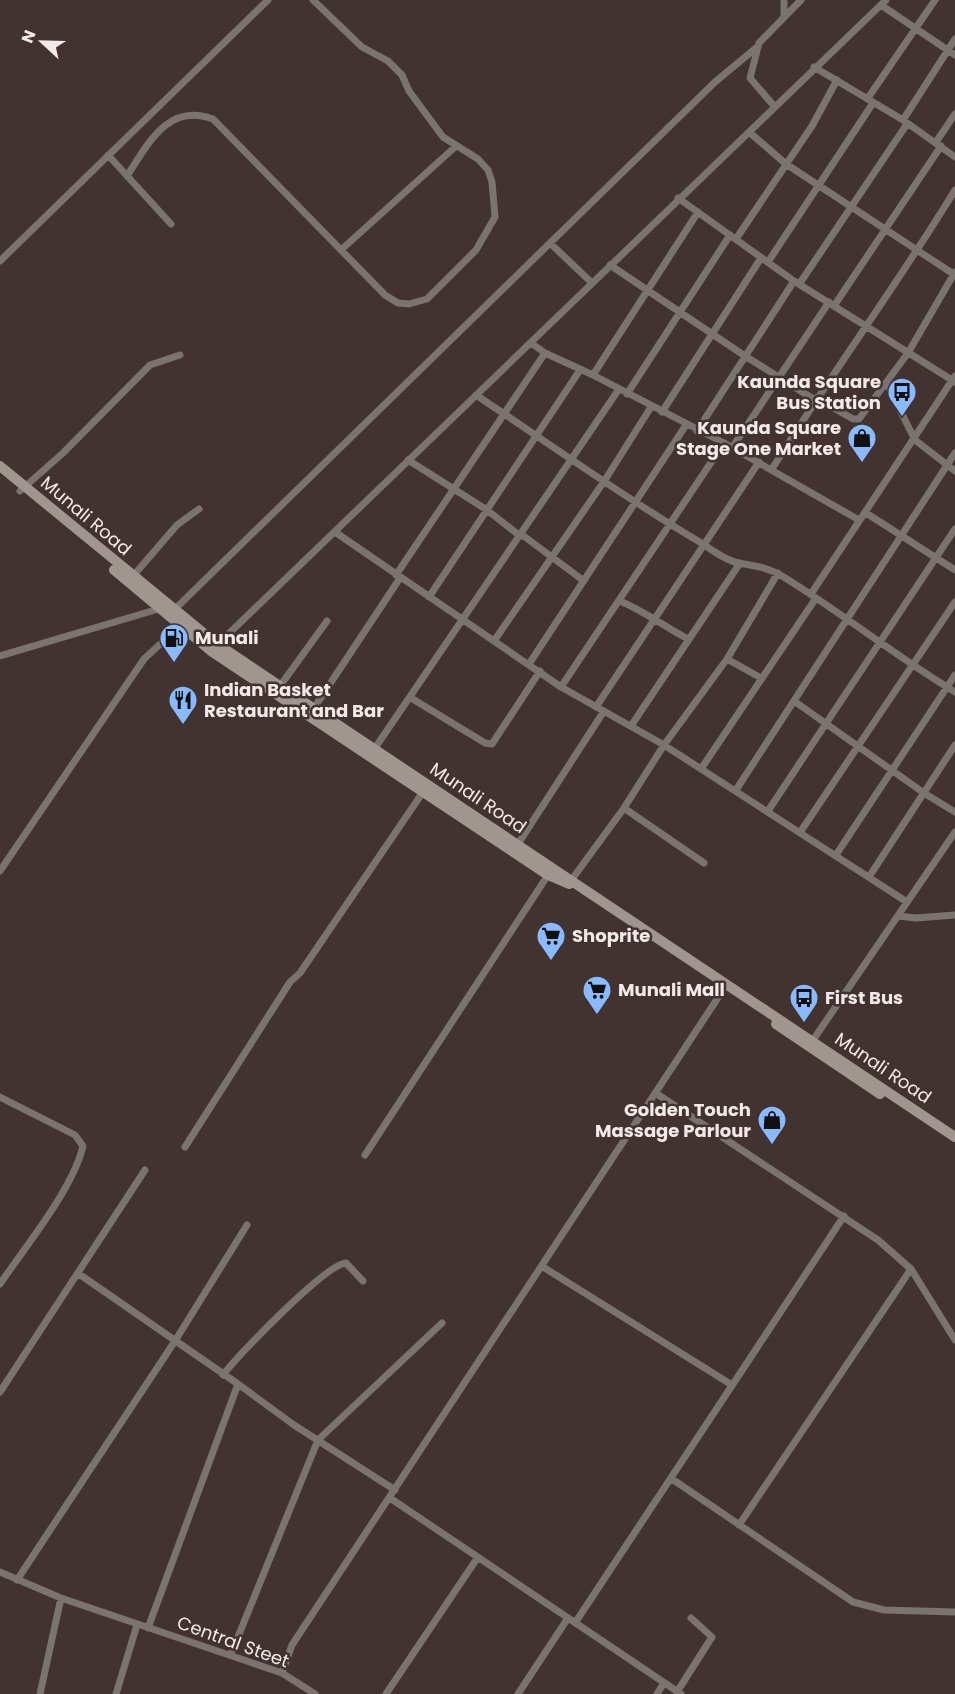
<svg xmlns="http://www.w3.org/2000/svg" width="955" height="1694" viewBox="0 0 955 1694" font-family="Poppins,sans-serif">
<style>
.lines{fill:none;stroke-linecap:round;stroke-linejoin:round}
.street{stroke:#7a736f;stroke-width:7}
.secondary{stroke:#a0958f;stroke-width:10}
.labels{text-anchor:middle;stroke-width:5;stroke-linejoin:round;paint-order:stroke}
.poi-label{font-size:18px;font-weight:bold;fill:#f3e9e8;stroke:#423230;text-anchor:start}
.street-label{font-size:18px;fill:#f3e9e8;stroke:#423230}
</style>
<rect width="100%" height="100%" fill="#423230"/>
<g class="lines">
<path class="street" d="M784,0v16
M881,5l74,50
M814,67l89,53 52,37
M868,98l67,-98
M774,106l-24,-28 9,-35 42,-43
M903,120l52,-81
M749,132l37,32 169,111
M936,142l19,-28
M108,155l63,69
M127,176c21,-32 41,-74 86,-57l172,176 13,8 11,1 18,-5 49,-49 19,-33 -3,-35 -4,-12 -10,-11 -35,-22 -34,-46 -7,-16 -14,-14 -26,-14 -49,-47
M678,198l116,83 161,101
M736,239l76,-113 25,-46
M551,244l41,39
M341,250l114,-103
M0,261l268,-261
M768,262l105,-159
M610,265l135,91 70,44
M800,283l107,-159
M834,306l107,-160
M531,343l14,10 48,22 131,68 135,77
M593,375l105,-163
M887,384l28,56 40,31
M627,394l103,-159
M476,395c75,50 149,103 227,149 10,7 24,17 36,19 15,3 29,4 43,13 59,36 113,80 173,116
M816,398l37,21h6l49,-66 47,-81
M662,412l99,-154
M697,431l97,-150
M732,448l97,-146
M408,460l79,50 33,26
M772,469c59,-95 125,-184 183,-279
M20,491l43,-38 87,-88 30,-10
M866,513l89,57
M335,532l226,155 103,58 243,157
M521,534l63,47
M396,575l149,-222
M133,576l44,-51 22,-16
M811,594l144,-218
M429,597l151,-227
M620,601c24,10 45,26 68,38
M174,610l541,-528 41,-34
M494,641l111,-161 46,-73
M216,646l670,-646
M0,656l162,-48
M727,659l34,19
M529,664l157,-239
M280,686l47,-65
M561,687l163,-244
M411,698l74,45 7,1 48,-73
M794,701l130,92 31,19
M596,707l163,-245
M312,711l88,-133
M631,726l109,-163
M373,751l246,-362
M701,769l115,-171
M736,790l219,-337
M624,808l80,55
M768,811l187,-282
M801,831l154,-229
M516,847l88,-136
M836,855l119,-180
M0,871l144,-212 38,-35
M869,877l86,-132
M570,882l54,-74 40,-63 63,-86 51,-86
M898,916l18,2 39,-3
M811,1043l144,-211
M657,1094l221,146 33,29 44,71
M0,1097l75,38 8,11c-10,43 -58,101 -83,138
M185,1147l105,-165 10,-9 125,-184
M365,1155l183,-280
M543,1267l189,118
M79,1274l159,110
M223,1375c15,-20 103,-111 123,-112l17,18
M0,1392l145,-222
M672,1479l181,123 31,8 71,2
M390,1498l291,196
M739,1525l172,-256
M0,1572l61,26 221,75 33,21
M17,1580l158,-239 72,-116
M575,1623l269,-407
M148,1628l90,-244 56,41 101,65
M231,1654l87,-214 124,-117
M282,1673l10,-28 435,-661
M677,1692l35,-55 -21,-19
M40,1694l21,-96
M116,1694l21,-69
M386,1694l92,-137
M518,1694l50,-76
M657,1694l7,-11"/>
<path class="secondary" d="M0,466l217,178 738,493
M114,570l97,81 337,224 21,9
M776,1024l104,70"/>
</g>
<defs>
<g id="bus-pin" transform="scale(1.5)"><path d="M0 17L-7.5 6A9.5 9.5 0 1 1 7.5 6Z" fill="#88bafc" stroke="#423230"/><path d="M-5-6H5V4H4V6H2V4H-2V6H-4V4H-5ZM-3.5-4V0h7V-4ZM-3.5 1.2v1.5H-2V1.2ZM2 1.2v1.5H3.5V1.2Z" fill="#111"/></g>
<g id="shop-pin" transform="scale(1.5)"><path d="M0 17L-7.5 6A9.5 9.5 0 1 1 7.5 6Z" fill="#88bafc" stroke="#423230"/><path d="M-5-2.5h2.3a2.7 3.5 0 0 1 5.4 0H5L5.5 6h-11ZM-1.5-2.5h3a1.5 2.3 0 0 0-3 0Z" fill="#111"/></g>
<g id="fuel-pin" transform="scale(1.5)"><path d="M0 17L-7.5 6A9.5 9.5 0 1 1 7.5 6Z" fill="#88bafc" stroke="#423230"/><path d="M-5.5-6h7V0h2V4h1.3V-2.5L3-4.5l.8-.8L6-3V5H2.5V1h-1V6h-7ZM-4.2-4.7v3.2H.2V-4.7Z" fill="#111"/></g>
<g id="restaurant-pin" transform="scale(1.5)"><path d="M0 17L-7.5 6A9.5 9.5 0 1 1 7.5 6Z" fill="#88bafc" stroke="#423230"/><path d="M-5-6h1v4h1v-4h1v4h1v-4h1v5L-1.5 .5V6h-2V.5L-5-1ZM5-6V6H3V1.5H1.5Q1.5-4 5-6Z" fill="#111"/></g>
<g id="supermarket-pin" transform="scale(1.5)"><path d="M0 17L-7.5 6A9.5 9.5 0 1 1 7.5 6Z" fill="#88bafc" stroke="#423230"/><path d="M-6-5.5h2.5l.6 2H6L4.5 2H-2.5L-4.4-4H-6ZM-1.5 3.2a1.3 1.3 0 1 0 .1 0ZM3 3.2a1.3 1.3 0 1 0 .1 0Z" fill="#111"/></g>
</defs>
<g fill-rule="evenodd">
<use href="#bus-pin" x="902" y="392"/>
<use href="#shop-pin" x="862" y="438"/>
<use href="#fuel-pin" x="174" y="638"/>
<use href="#restaurant-pin" x="183" y="700"/>
<use href="#supermarket-pin" x="551" y="936"/>
<use href="#supermarket-pin" x="597" y="990"/>
<use href="#bus-pin" x="804" y="998"/>
<use href="#shop-pin" x="772" y="1120"/>
</g>
<g class="labels">
<g class="poi-label">
<text x="881" y="388" text-anchor="end">Kaunda Square<tspan x="881" dy="21">Bus Station</tspan></text>
<text x="841" y="434" text-anchor="end">Kaunda Square<tspan x="841" dy="21">Stage One Market</tspan></text>
<text x="195" y="644">Munali</text>
<text x="204" y="696">Indian Basket<tspan x="204" dy="21">Restaurant and Bar</tspan></text>
<text x="572" y="942">Shoprite</text>
<text x="618" y="996">Munali Mall</text>
<text x="825" y="1004">First Bus</text>
<text x="751" y="1116" text-anchor="end">Golden Touch<tspan x="751" dy="21">Massage Parlour</tspan></text>
</g>
<g class="street-label">
<text transform="translate(86 516) rotate(40)" y="6">Munali Road</text>
<text transform="translate(478 798) rotate(34)" y="6">Munali Road</text>
<text transform="translate(883 1068) rotate(34)" y="6">Munali Road</text>
<text transform="translate(233 1642) rotate(20)" y="6">Central Steet</text>
</g>
</g>
<g transform="translate(42 42) rotate(292)" stroke="#423230" stroke-width="4.5" paint-order="stroke">
<path d="M0-4.5L10 22L0 15L-10 22Z" fill="#f3e9e8"/>
<text y="-9" font-size="16" font-weight="bold" text-anchor="middle" fill="#f3e9e8">N</text>
</g>
</svg>
